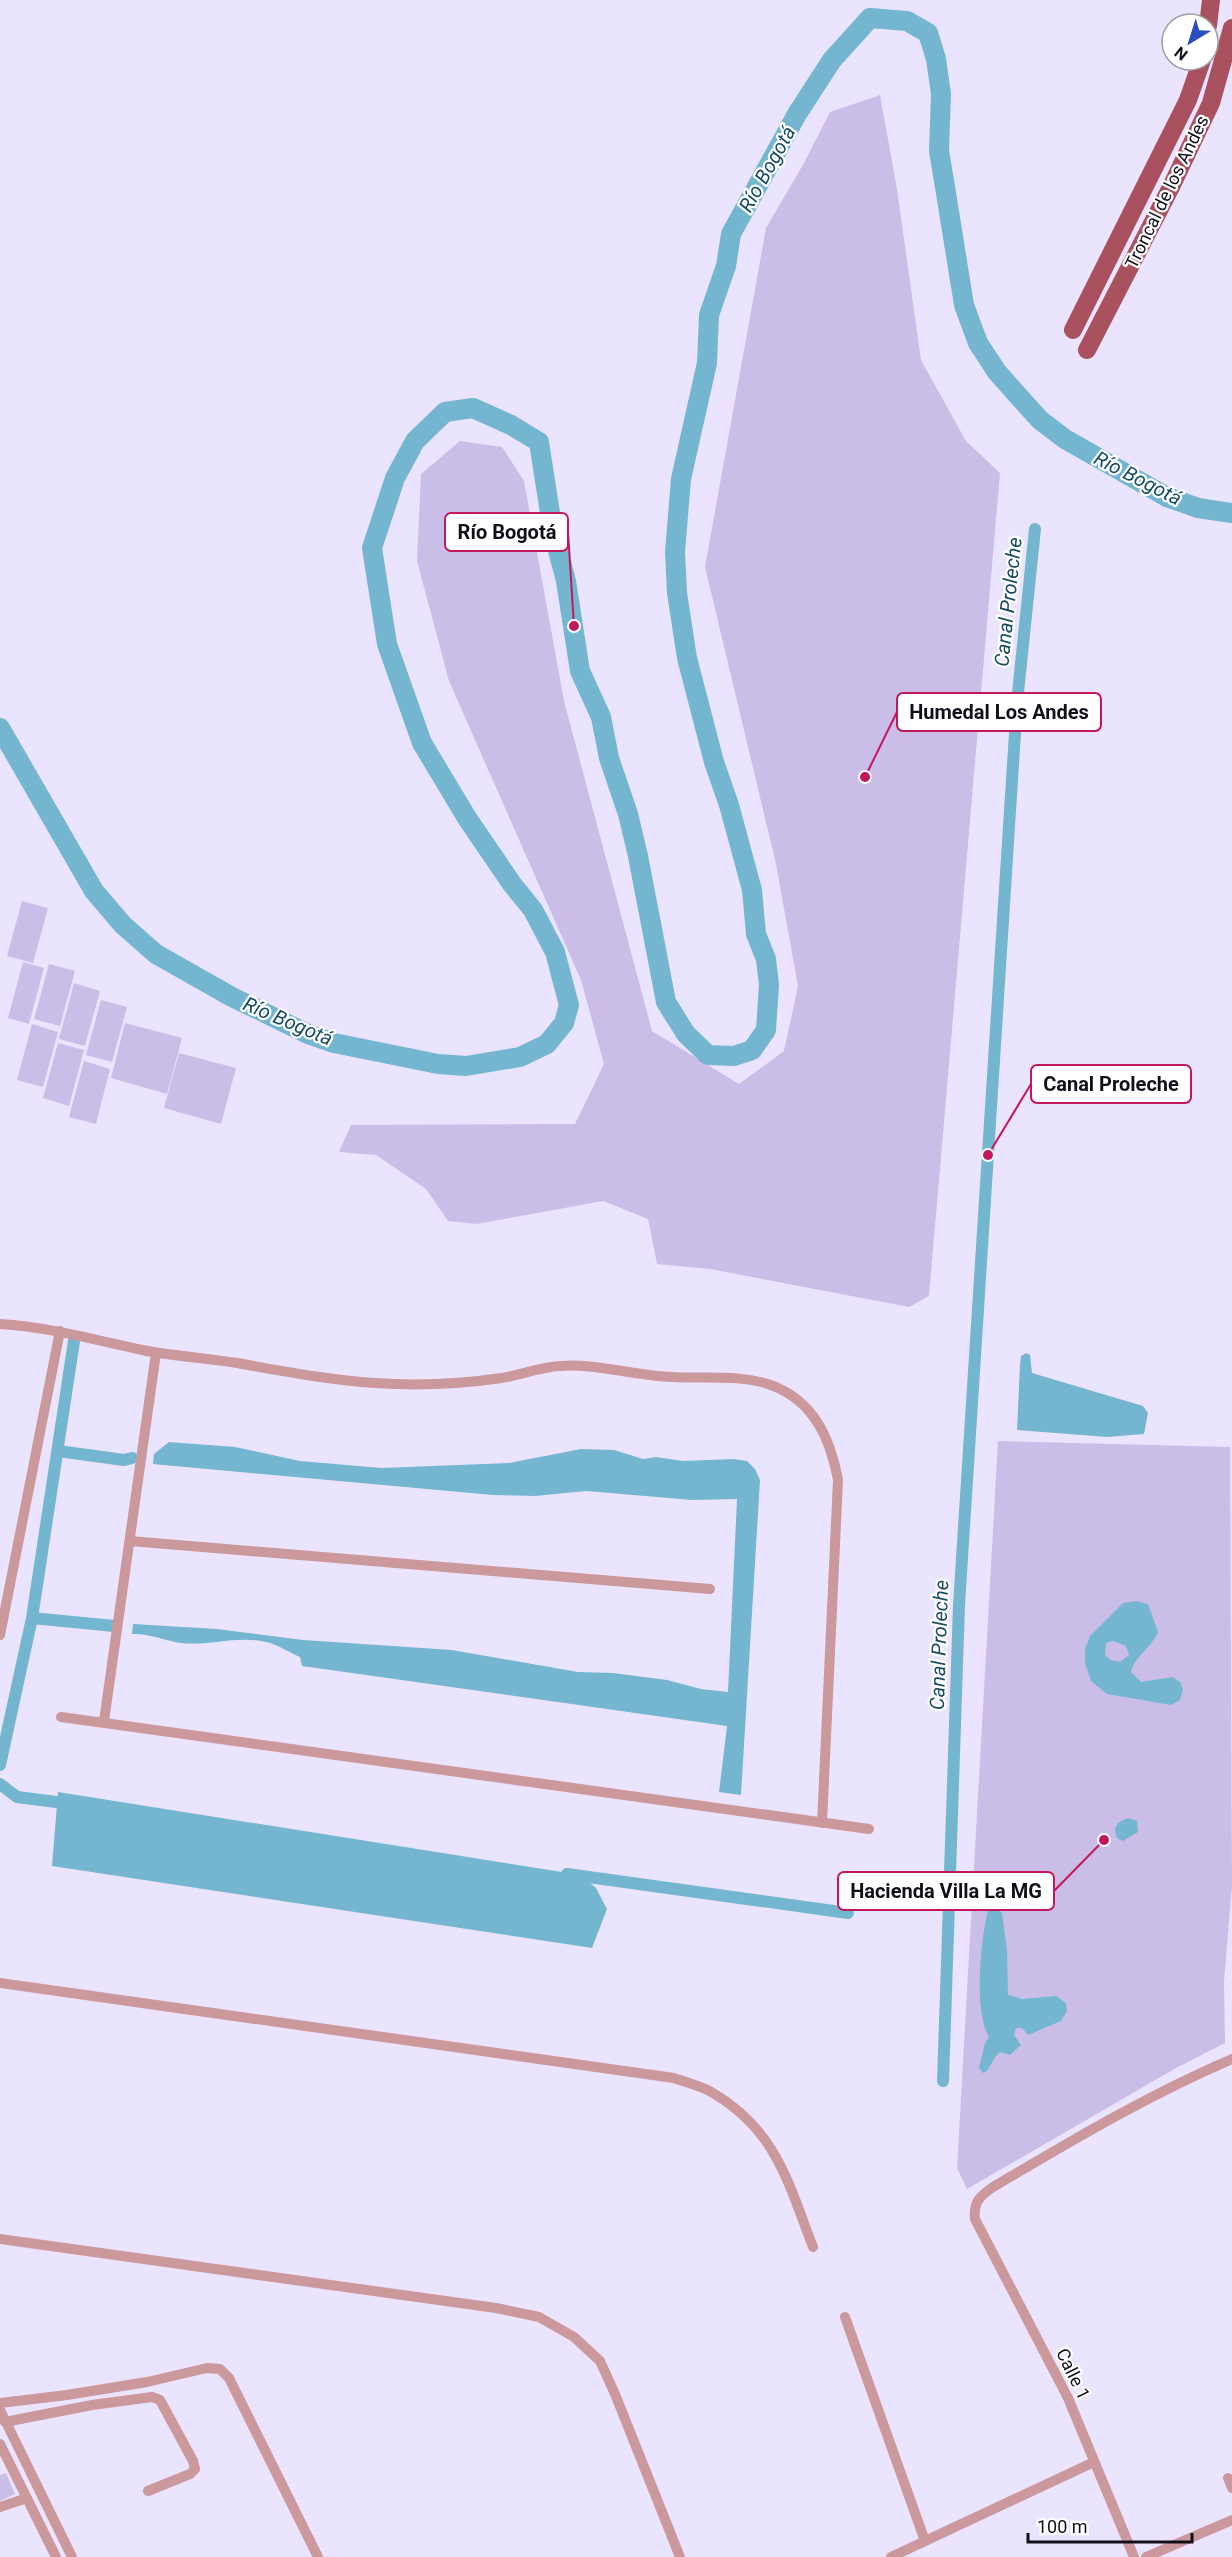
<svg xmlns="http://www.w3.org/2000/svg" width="1232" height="2557" viewBox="0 0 1232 2557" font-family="Roboto,sans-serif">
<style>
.green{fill:#cabee9}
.water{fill:#74b5d0;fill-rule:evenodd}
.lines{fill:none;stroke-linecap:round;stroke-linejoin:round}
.canal{stroke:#74b5d0;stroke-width:12}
.river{stroke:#74b5d0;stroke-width:20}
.street{stroke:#cb989c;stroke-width:10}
.primary{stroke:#a9515e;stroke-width:18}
.labels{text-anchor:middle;stroke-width:4.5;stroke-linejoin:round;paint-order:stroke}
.street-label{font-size:18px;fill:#120f1a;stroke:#fff}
.water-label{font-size:20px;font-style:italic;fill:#174c60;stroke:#fff}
.leader{fill:none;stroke:#c2185b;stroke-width:2}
.callout-dot{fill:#c2185b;stroke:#fff;stroke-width:2}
.callout{fill:#fff;stroke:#c2185b;stroke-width:2}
.callout-label{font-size:20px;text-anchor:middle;font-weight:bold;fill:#120f1a}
</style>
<rect width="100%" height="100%" fill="#ebe4fe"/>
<path class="green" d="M880,95l17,94 24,171 45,81 34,32 -71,823 -20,11 -199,-38 -53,-5 -9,-45 -45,-18 -126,23 -29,-3 -22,-32 -50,-34 -37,-3 12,-27 224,-1 29,-60 -23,-84 -132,-299 -32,-120 4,-87 39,-33 42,6 22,34 40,220 88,330 87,53 45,-33 14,-65 -22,-122 -71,-297 61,-339 38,-65 26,-51z
M22,901l26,7 -15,55 -26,-7z
M23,962l21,6 -15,56 -21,-6z
M49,964l26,7 -15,55 -26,-7z
M74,983l26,8 -15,55 -26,-7z
M101,1000l26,7 -15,55 -26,-7z
M125,1023l57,15 -15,56 -56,-16z
M32,1024l26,8 -15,55 -26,-7z
M58,1043l26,7 -15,56 -26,-8z
M179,1053l57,15 -15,56 -57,-16z
M84,1061l26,8 -14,55 -27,-7z
M998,1441l232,6 2,438 -8,97 1,61 -49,25 -209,121 -10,-21z
M6,2473l9,21 -15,7v-26z"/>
<path class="water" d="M1026,1353l4,2 2,18 111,33 5,7 -4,21 -37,3 -90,-7 3,-65 1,-9z
M169,1442l66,5 65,14 81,7 128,-5 72,-14 33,1 29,9 13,-2 27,4 51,-2 13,2 8,8 5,11 -19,315 -22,-3 8,-66 -425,-60 -2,-9c-12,-5 -23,-13 -34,-15 -29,-7 -56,4 -84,1 -17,-2 -32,-10 -50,-9l1,-10 84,5 86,11 149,10 126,22 35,1 54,7 34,9 27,3 9,-193 -45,1 -106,-9 -51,5 -42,-1 -340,-31 1,-10z
M1136,1601l12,3 10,28c-7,16 -23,24 -27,40l10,10 32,-5 7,5 3,8 -3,10 -9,5 -64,-11 -16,-13 -6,-18v-14l5,-13 33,-33zM1113,1641l13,5 3,9 -9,7 -9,-2 -6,-5 1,-12z
M58,1792l523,83 15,13 11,21 -15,39 -540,-82z
M1129,1818l8,3 1,11 -15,9 -5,-2c-7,-11 0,-19 11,-21z
M989,1906l7,1 6,6 5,37 1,45 14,4 34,-3 10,7 1,8 -6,10 -33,14 -6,-7h-6l-2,7 7,10 -11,10 -10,-3c-8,6 -9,18 -17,21l-4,-5 6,-25 4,-6c-16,-26 -8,-102 0,-131z"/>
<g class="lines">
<path class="canal" d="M58,1451l66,9 8,-2
M32,1618l82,8
M0,1765l32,-147 42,-277
M0,1784l17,13 55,7
M567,1874l281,39
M943,2081l16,-476 58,-903 18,-173"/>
<path class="river" d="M0,728l94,163 29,34 33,29 76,43 76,37 26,9 104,21 28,2 54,-9 27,-13 17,-21 5,-18 -14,-53 -22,-42 -21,-26 -45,-66 -45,-75 -35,-99 -15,-96 23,-70 20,-37 30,-29 28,-4 38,17 28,17 14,90 13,49 14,90 21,46 8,41 19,56 10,42 28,146 20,32 22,21 26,1 18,-6 14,-20 3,-45 -3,-26 -10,-25 -4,-44 -23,-85 -15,-43 -27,-104 -10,-65 -2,-41 6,-73 26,-116 2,-48 17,-49 5,-32 66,-120 35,-54 38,-42 37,3 21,12 8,26 5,35 -2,57 6,36 19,118 14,38 19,29 24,27 19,21 25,19 102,58 31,11 34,5"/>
<path class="street" d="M0,1324c49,3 95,16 142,26 31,6 63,8 95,13 46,8 91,17 138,20 42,3 85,1 127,-5 19,-3 38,-11 58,-12 38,-3 74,10 112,11 32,2 68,-3 99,8 43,16 59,53 67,95l-16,343
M130,1541l580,48
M0,1635l60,-304
M61,1717l808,112
M104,1721l52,-368
M0,1983l674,95c13,5 28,8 39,15 64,38 75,90 100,154
M0,2239l496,69 43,9 35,20 26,24 15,33 65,163
M845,2317l80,224
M0,2403l67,-8 80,-13 60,-14 13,1 9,9 89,179
M0,2410l72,147
M5,2422l87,-17 60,-8 8,3 33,61 2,8 -5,5 -42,17
M0,2444l56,113
M1228,2478l4,10
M0,2507l27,-9
M891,2557l203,-95
M1134,2557l-66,-159 -93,-179c-2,-17 5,-23 18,-32 78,-46 155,-92 239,-128
M1146,2557l86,-37"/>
<path class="primary" d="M1208,26l3,-26
M1073,330l115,-230 14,-40
M1087,350l84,-163 40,-84 21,-75"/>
</g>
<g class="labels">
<g class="street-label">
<text transform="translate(1167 192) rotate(-64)" y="6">Troncal de los Andes</text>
<text transform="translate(1073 2374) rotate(64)" y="6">Calle 1</text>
</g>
<g class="water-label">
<text transform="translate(767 169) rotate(-61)" y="7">Río Bogotá</text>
<text transform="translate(1138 478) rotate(27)" y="7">Río Bogotá</text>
<text transform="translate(1008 602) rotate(-84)" y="7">Canal Proleche</text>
<text transform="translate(288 1021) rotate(23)" y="7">Río Bogotá</text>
<text transform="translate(939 1645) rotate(-88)" y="7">Canal Proleche</text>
</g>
</g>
<path class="leader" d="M574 626L568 532M865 777L897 712M988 1155L1031 1084M1104 1840L1054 1891"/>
<g class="callout-dot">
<circle cx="574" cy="626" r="6"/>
<circle cx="865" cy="777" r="6"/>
<circle cx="988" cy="1155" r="6"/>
<circle cx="1104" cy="1840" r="6"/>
</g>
<g class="callout">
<rect x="445" y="513" width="123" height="38" rx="6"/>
<rect x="897" y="693" width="204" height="38" rx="6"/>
<rect x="1031" y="1065" width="160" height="38" rx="6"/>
<rect x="838" y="1872" width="216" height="38" rx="6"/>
</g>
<g class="callout-label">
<text x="507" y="539">Río Bogotá</text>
<text x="999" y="719">Humedal Los Andes</text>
<text x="1111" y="1091">Canal Proleche</text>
<text x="946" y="1898">Hacienda Villa La MG</text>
</g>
<g transform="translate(1190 42) rotate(218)"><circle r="28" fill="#ffffff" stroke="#a09fa3" stroke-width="1.5"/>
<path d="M0-4.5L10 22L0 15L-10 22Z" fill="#2a4ebe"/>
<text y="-9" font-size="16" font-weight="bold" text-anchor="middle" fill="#120f1a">N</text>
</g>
<path d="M1028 2533v9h164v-9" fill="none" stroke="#120f1a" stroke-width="3"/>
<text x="1037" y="2533" font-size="18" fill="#120f1a" stroke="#ffffff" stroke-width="4.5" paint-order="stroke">100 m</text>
</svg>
